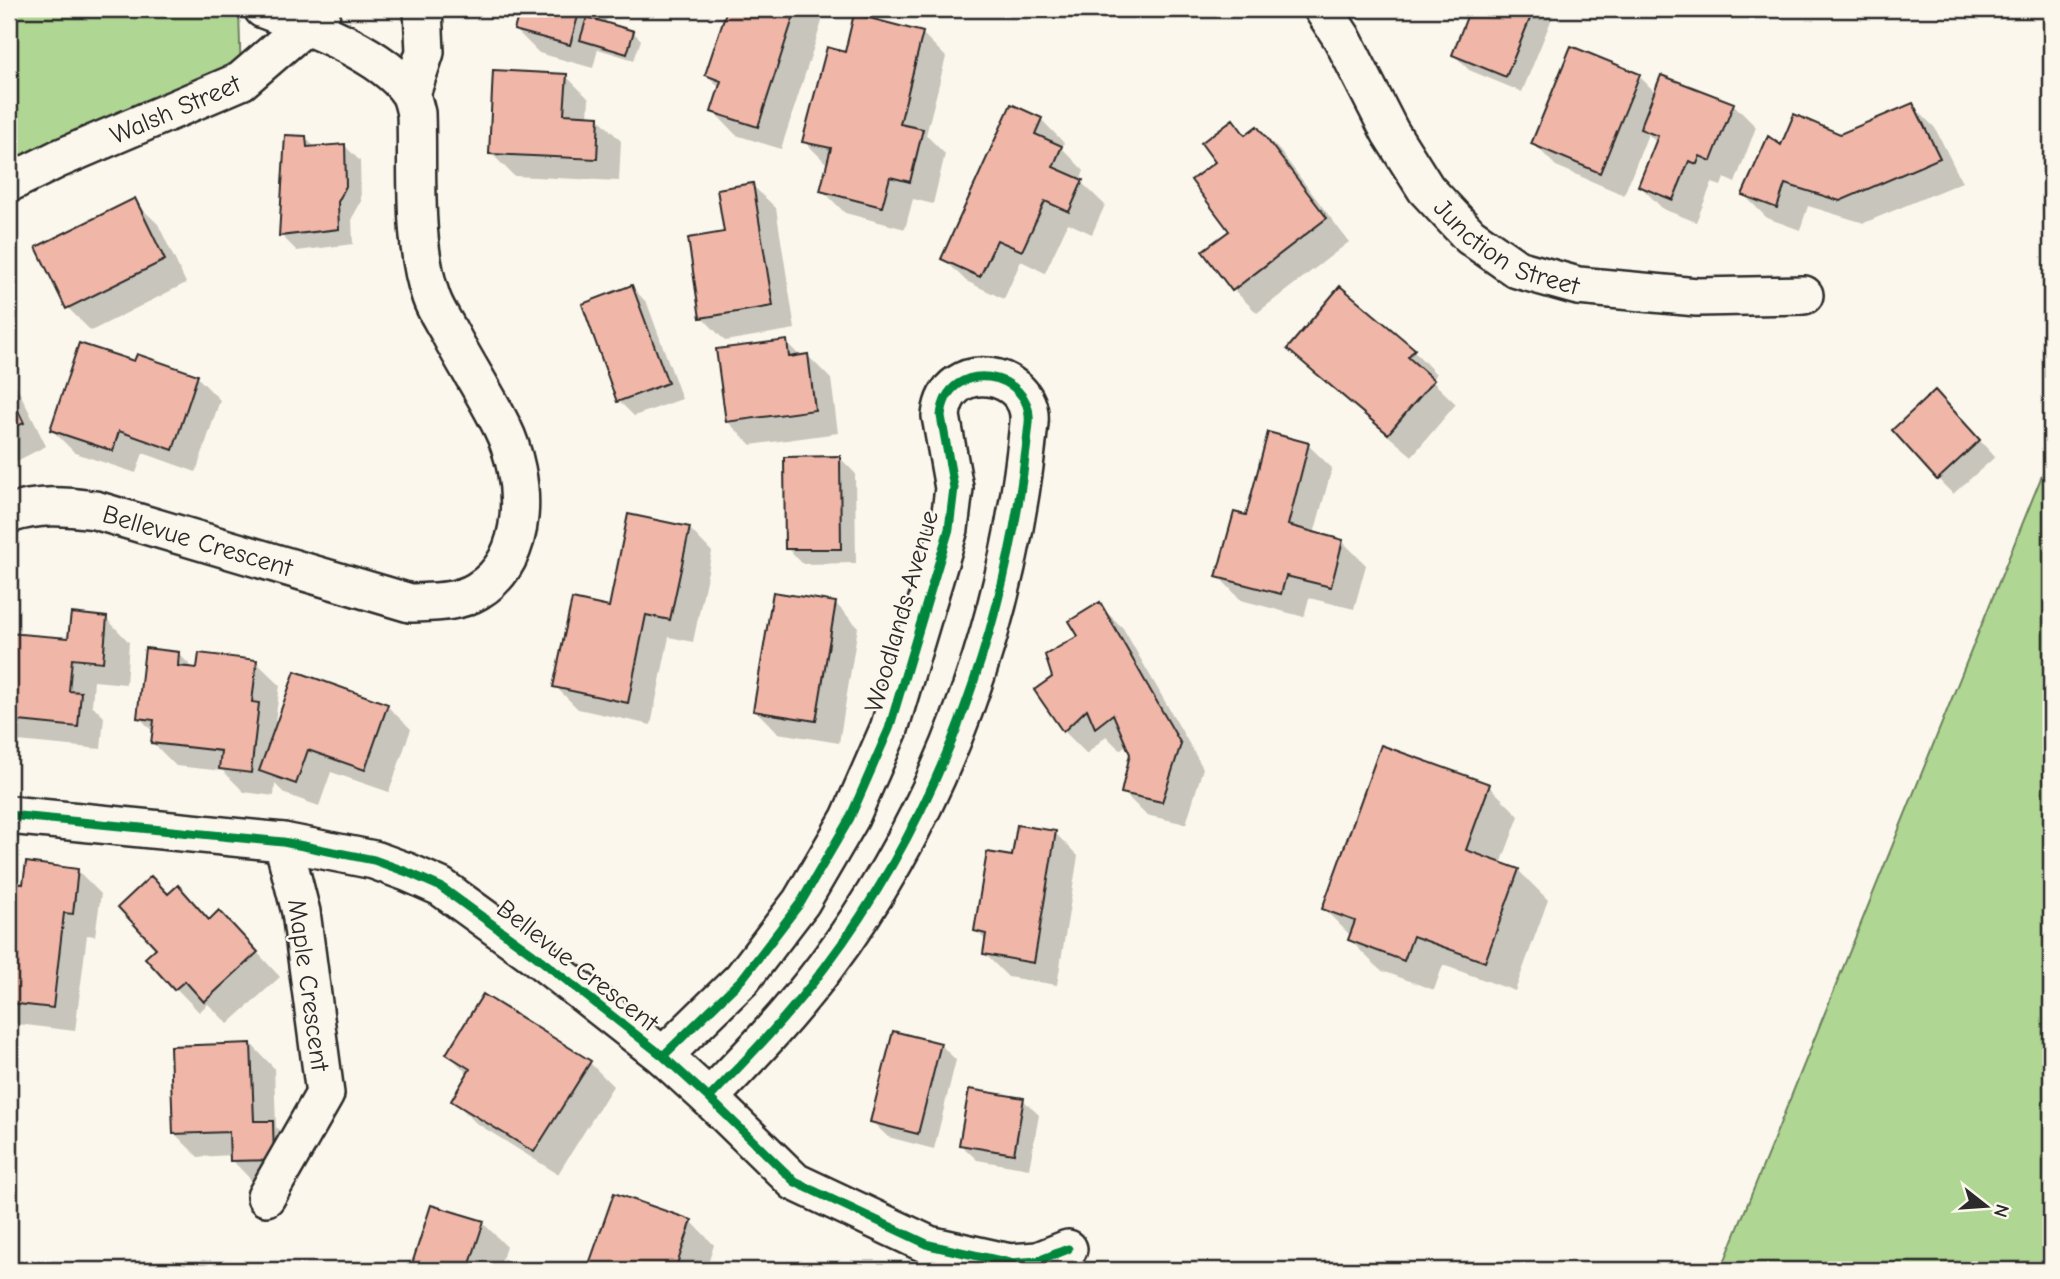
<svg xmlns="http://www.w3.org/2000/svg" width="2060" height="1279" viewBox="0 0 2060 1279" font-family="'Comic Neue',sans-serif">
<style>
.green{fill:#afd692;stroke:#6d805e;stroke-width:2}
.shadow{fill:#0003}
.building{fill:#f0b7a8;stroke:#2b2b2b;stroke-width:2}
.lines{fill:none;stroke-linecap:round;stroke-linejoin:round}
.minor-casing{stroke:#2b2b2b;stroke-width:42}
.minor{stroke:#fbf7ec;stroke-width:37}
.cycleway-casing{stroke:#fbf7ec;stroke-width:13}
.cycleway{stroke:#00873e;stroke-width:9}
.labels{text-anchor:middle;stroke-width:5;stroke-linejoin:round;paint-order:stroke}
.street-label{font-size:26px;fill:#2b2b2b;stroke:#fbf7ec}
</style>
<rect width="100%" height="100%" fill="#fbf7ec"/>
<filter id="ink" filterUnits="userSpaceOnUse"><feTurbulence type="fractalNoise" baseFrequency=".0143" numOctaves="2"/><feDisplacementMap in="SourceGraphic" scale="14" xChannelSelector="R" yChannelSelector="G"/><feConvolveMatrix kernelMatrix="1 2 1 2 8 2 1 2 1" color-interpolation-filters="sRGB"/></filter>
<g filter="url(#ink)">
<path class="green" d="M9,9h230l2,72 -232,108z
M2051,453v817h-330z"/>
<path class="shadow" d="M521,9h88l-4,15 28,8 8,8 -7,20 -36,-11 -5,19 -54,-15 -23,-23z
M728,9h13l19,6 2,-6h64l-45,140 -45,-14 -23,-24 7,-23 -13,-13z
M1472,9h81l2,2 -33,81 -53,-22 -15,-15z
M923,34l23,23 -20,78 19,19 -12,50 -20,-5 -8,30 -60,-16 -23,-23 6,-25 -24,-24 42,-87z
M1572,48l67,28 17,17 77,11 23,23 -21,56 -11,-5 -3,8 -9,-3 -16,39 -33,-13 -23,-23 17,-43 -9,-9 -24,61 -68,-29 -23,-23z
M566,76l23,23 -1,19h10l23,23 -2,40 -105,-5 -23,-23z
M1912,105l23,23 27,54 -98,41 -56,-17 -8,24 -33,-12 -23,-23 38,-48 58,-11z
M1041,119l23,24 -2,5 22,23 -4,10 25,24 -13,29 -24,-11 -23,50 -24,-12 -17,38 -38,-18 -23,-23z
M1232,121l15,15 10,-8 23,23 69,91 -92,71 -23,-23 -29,-38 27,-21 -15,-68z
M305,138l11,10 29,-2 15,15 1,41 -9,16 1,26 -56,7 -16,-16z
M752,185l24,23 19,121 -70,12 -23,-24z
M134,201l24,23 28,59 -95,48 -23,-23z
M632,287l15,16 35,96 -48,17 -15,-15z
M786,342l15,15 7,-1 23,23 7,54 -87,12 -24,-24z
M1290,348l123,2 23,24 -5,6 25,24 -44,52 -99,-84z
M135,363l62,14 23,23 -24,72 -53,-19 -7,20 -61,-20 -23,-23z
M9,371l37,75 -37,19z
M1950,408l45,49 -42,37 -15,-15z
M1308,445l24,23 -18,66 28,7 24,24 -12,44 -45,-11 -5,19 -63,-17 -23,-24 29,-59z
M840,458l15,15 1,90 -53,1 -16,-16z
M689,528l23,24 -19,90 -24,-5 -18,88 -73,-16 -23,-23 55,-77z
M835,603l23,24 -19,116 -61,-10 -23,-23z
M1099,605l24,23 80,140 -17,56 -40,-9 -23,-23 9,-38 -5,-10 -7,6 -14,-14 -19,18 -23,-23 -27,-41 17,-12z
M106,618l23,24 -3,42 -32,-3 -2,24 12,12 -3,32 -83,-8 -9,-9v-98l61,6z
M179,654l16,16 61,-8 24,23 -5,37 3,3 18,-51 91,32 24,23 -22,63 -58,-20 -12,34 -34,-12 -10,-10 -1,12 -30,-4 -21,-21 -47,-5 -23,-23 1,-10 -15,-16z
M1489,786l30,30 -18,48 17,6 30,30 -33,91 -72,-26 -9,25 -54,-20 -30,-30 1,-4 -27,-27z
M1055,833l23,23 -21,129 -49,-8 -23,-23 2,-13 -11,-10 37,-73z
M78,871l23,23 -6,42 -8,-1 -12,96 -66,-8v-139l15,2z
M178,887l32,34 32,15 38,41 -52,47 -20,-20 -9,8 -52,-54 11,-10z
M251,1044l23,24 2,59 19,19 2,36 -42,2 -23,-24v-5l-34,2 -24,-24z
M941,1045l15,15 -22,89 -46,-12 -16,-15z
M448,1054l142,9 23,23 -55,88 -82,-51 -23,-23 15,-26z
M1023,1100l16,15 -10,54 -52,-9 -16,-15z
M615,1195l76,26 23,24 -8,25h-117z
M432,1207l51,16 23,23 -7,24h-87z"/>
<path class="building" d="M520,9h60l-10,36 -56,-15z
M727,9h19l13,4 1,-4h36l-38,118 -47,-15 10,-31 -16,-6z
M1470,9h64l-28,68 -54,-22z
M854,14l69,18 -23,92 23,5 -13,53 -20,-5 -8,30 -62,-16 11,-43 -29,-6 25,-95 18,5z
M587,17l47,14 -7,23 -47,-14z
M1571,46l69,28 -40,99 -69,-29z
M493,70l74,4 -3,40 35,2 -2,43 -108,-5z
M1661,75l73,28 -23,58 -11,-5 -3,8 -8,-3 -16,39 -35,-14 20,-50 -18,-7z
M1913,103l27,55 -100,43 -55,-17 -8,24 -35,-13 26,-59 13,9 13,-31 46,20z
M1011,104l31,14 -7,16 27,12 -9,21 30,13 -14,32 -24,-11 -23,50 -25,-11 -17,37 -39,-18z
M1233,119l12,16 12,-9 70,92 -95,73 -30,-40 27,-20 -38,-51 24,-18 -14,-19z
M285,135l21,1 1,11 38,-3 1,42 -8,16 1,27 -60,7z
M753,183l20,123 -73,12 -12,-80 36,-6 -7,-43z
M135,198l30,62 -99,49 -30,-62z
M632,285l36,98 -51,19 -35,-98z
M1340,286l75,63 -7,8 26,23 -46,54 -101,-85z
M787,340l2,17 19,-3 7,56 -89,12 -10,-73z
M79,343l55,18 3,-7 61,21 -25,75 -54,-19 -6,20 -63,-21z
M1935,390l45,50 -43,40 -45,-50z
M9,392l15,31 -15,7z
M1268,432l41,11 -21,82 55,15 -12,47 -45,-11 -5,18 -65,-17 18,-65 12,3z
M840,456l1,93h-56l-1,-92z
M628,514l62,13 -20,93 -24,-5 -18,88 -75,-16 19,-88 37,8z
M773,592l63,10 -20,119 -63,-10z
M1100,602l81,142 -19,58 -41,-9 9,-39 -17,-40 -18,14 -8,-19 -24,23 -29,-42 18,-13 -7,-22 33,-19 -9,-15z
M71,613l36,4 -4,45 -31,-3 -3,32 12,1 -3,35 -69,-7v-87l59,5z
M145,648l34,4 -1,14 19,2 2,-15 58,7 -5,42 7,1 -8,70 -32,-4 2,-18 -70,-8 3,-23 -17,-2z
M295,671l93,33 -23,66 -57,-20 -12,34 -37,-13z
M1381,745l109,39 -24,66 53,19 -34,93 -72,-26 -9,25 -56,-21 7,-19 -33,-12z
M1017,825l39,6 -22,132 -51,-9 3,-20 -12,-3 13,-79 25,4z
M26,862l52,7 -5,45 -9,-1 -11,95 -44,-5v-121l14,2z
M151,876l17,18 10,-9 31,35 10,-10 39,42 -54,50 -19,-21 -11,9 -29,-32 11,-10 -38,-41z
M483,994l108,67 -57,91 -83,-51 19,-32 -24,-15z
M893,1031l48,12 -23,91 -48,-12z
M251,1043l3,78h19l1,39 -44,1 -1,-29 -56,2 -3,-88z
M969,1089l55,9 -10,56 -55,-9z
M614,1193l78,27 -17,50h-88z
M431,1205l53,16 -16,49h-58z"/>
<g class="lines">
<g class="minor-casing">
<g id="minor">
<path id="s1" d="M1323,9l19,29 48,94 36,57 44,47 47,33 61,17 119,11 107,-2"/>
<path d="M411,94l14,-42 -2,-43"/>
<path id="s2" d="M9,183l49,-24 183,-78 80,-69"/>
<path id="s3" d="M9,514c30,-10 55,-8 86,-4l315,93c23,-1 47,0 67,-12 54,-32 50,-114 25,-164 -16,-33 -37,-64 -54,-97 -6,-11 -13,-21 -17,-33 -19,-54 -13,-127 -15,-184 -2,-7 -3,-15 -7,-21 -25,-38 -104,-67 -146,-83"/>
<path d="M9,815l274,27 91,18 33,12 34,15 92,67 130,102 46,42 86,84 134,63 81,18 28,-2 30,-12"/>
<path d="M663,1056l79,-77 59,-77 49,-84 39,-89 60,-200 5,-41 -13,-72c6,-61 93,-45 88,7 -19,194 -86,387 -204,544 -35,47 -75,89 -116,131"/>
<path d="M266,1197l59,-103 -24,-182 -18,-70"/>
</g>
</g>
<use href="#minor" class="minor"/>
<g class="cycleway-casing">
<path id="cycleway" d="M9,815l274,27 91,18 33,12 34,15 92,67 130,102 46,42 86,84 134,63 81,18 28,-2 30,-12
M663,1056l79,-77 59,-77 49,-84 39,-89 60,-200 5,-41 -13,-72c6,-61 93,-45 88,7 -19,194 -86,387 -204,544 -35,47 -75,89 -116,131"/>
</g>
<use href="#cycleway" class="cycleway"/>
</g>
</g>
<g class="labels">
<g class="street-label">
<text dy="9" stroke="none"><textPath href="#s2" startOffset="182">Walsh Street</textPath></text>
<text dy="9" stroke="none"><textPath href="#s1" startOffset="310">Junction Street</textPath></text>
<text dy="9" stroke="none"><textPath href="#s3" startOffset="194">Bellevue Crescent</textPath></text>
<text transform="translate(901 611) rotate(-74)" y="9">Woodlands Avenue</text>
<text transform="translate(578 965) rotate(38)" y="9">Bellevue Crescent</text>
<text transform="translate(309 985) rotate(82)" y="9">Maple Crescent</text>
</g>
</g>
<rect width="2060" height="1279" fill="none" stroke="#fbf7ec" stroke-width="35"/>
<rect x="18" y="18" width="2025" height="1244" fill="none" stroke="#2b2b2b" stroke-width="2.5" filter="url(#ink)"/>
<g transform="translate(1986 1206) rotate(107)" stroke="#fbf7ec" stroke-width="5" paint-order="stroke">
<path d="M0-5L12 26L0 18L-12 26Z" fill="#2b2b2b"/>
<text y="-10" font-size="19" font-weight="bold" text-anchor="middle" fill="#2b2b2b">N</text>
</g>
</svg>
